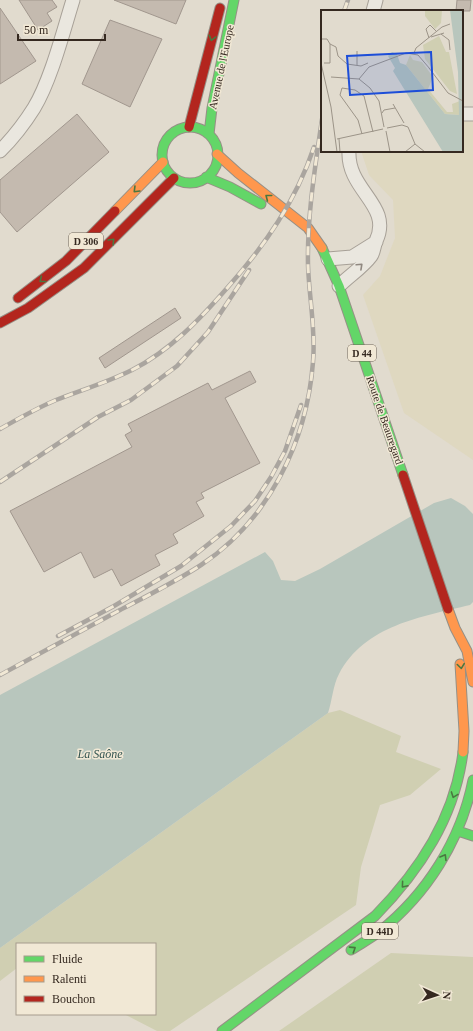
<svg xmlns="http://www.w3.org/2000/svg" width="473" height="1031" viewBox="0 0 473 1031" font-family="Georgia,serif">
<style>
.farmland{fill:#dfd8c0}
.green{fill:#d0cfb2}
.water{fill:#b8c6bd}
.building{fill:#c4baaf;stroke:#a1978e}
.lines{fill:none;stroke-linecap:round;stroke-linejoin:round}
.street-casing{stroke:#a7a097;stroke-width:15}
.fast-casing{stroke:#969086;stroke-width:11}
.slow-casing{stroke:#969086;stroke-width:11}
.jam-casing{stroke:#969086;stroke-width:11}
.street{stroke:#eae7df;stroke-width:13}
.fast{stroke:#63d668;stroke-width:9}
.slow{stroke:#ff974d;stroke-width:9}
.jam{stroke:#b3261e;stroke-width:9}
.rail-casing{stroke:#aaa59f;stroke-width:4.5}
.rail{stroke:#f1e8d5;stroke-width:3;stroke-dasharray:9;stroke-linecap:butt}
.oneway{stroke:#4a7740}
.oneway2{stroke:#908880}
.labels{text-anchor:middle;stroke-width:3;stroke-linejoin:round;paint-order:stroke}
.shield{fill:#f1e8d5;stroke:#6d6256;stroke-width:1}
.shield-label{font-size:10px;font-weight:bold;fill:#352920}
.street-label{font-size:11px;fill:#352920;stroke:#f1e8d5}
.water-label{font-size:12px;font-style:italic;fill:#31534f;stroke:#f1e8d5}
.inset-road{fill:none;stroke:#9c9488;stroke-width:1}
.view{fill:#1d4ed8;fill-opacity:0.15;stroke:#1d4ed8;stroke-width:2}
.inset-edge{fill:none;stroke:#352920;stroke-width:2}
</style>
<rect width="100%" height="100%" fill="#e1dbce"/>
<path class="farmland" d="M462,120h11v340l-69,-47 -41,-118 17,-19 15,-38 -2,-38 -24,-25 -8,-24h101z"/>
<path class="green" d="M340,710l61,26 -5,16 45,17 -31,26 -30,10 -19,62 -5,38 -186,126h-13l-33,-17h31v-70h-138v24l-17,13v-33l328,-235z
M391,953l82,4v74h-194z"/>
<path class="water" d="M451,498l14,8 8,8v88l-3,3c-49,12 -105,20 -131,69 -6,11 -7,27 -11,39l-328,235v-253l265,-143 8,9 8,19 14,1 25,-12 114,-66z"/>
<path class="building" d="M19,0h33l5,7 -10,6 5,8 -14,9z
M114,0h72l-10,24z
M457,0h14l-1,11h-14z
M0,8l36,53 -36,23z
M110,20l52,19 -32,68 -48,-23z
M77,114l32,38 -92,80 -17,-20v-32z
M175,308l6,10 -76,50 -6,-10z
M250,371l6,11 -31,16 35,65 -59,30 3,5 -8,4 8,14 -31,18 5,9 -23,12 5,10 -39,21 -9,-17 -18,9 -13,-26 -37,20 -34,-61 122,-64 -7,-12 7,-4 -4,-7 80,-41 4,7z"/>
<g class="lines">
<g class="street-casing">
<path id="street" d="M373,11l3,-11
M462,114h11
M0,151c13,-13 24,-27 34,-43 17,-28 29,-76 39,-108
M328,259l24,-2 24,-15
M339,286c10,-10 24,-19 32,-30 3,-4 3,-11 5,-15 17,-36 -29,-50 -27,-90"/>
</g>
<g class="fast-casing">
<path id="fast" d="M162 155a28 28 0 1 1 56 0a28 28 0 1 1-56 0Z
M209,134l3,-26 22,-108
M206,177l24,10 31,17
M322,248l17,38 64,189
M458,831l15,5
M351,950c9,-6 19,-11 28,-18 48,-38 82,-92 94,-152
M222,1031l153,-115c45,-46 80,-99 88,-164"/>
</g>
<g class="slow-casing">
<path id="slow" d="M217,154l21,19 70,55 14,20
M115,211l48,-49
M448,609l7,19 12,23 6,31
M460,664l4,67 -1,21"/>
</g>
<g class="jam-casing">
<path id="jam" d="M189,127l31,-119
M18,298l48,-37 49,-50
M0,323l28,-15 56,-40 90,-90
M403,475l45,134"/>
</g>
<use href="#street" class="street"/>
<use href="#fast" class="fast"/>
<use href="#slow" class="slow"/>
<use href="#jam" class="jam"/>
<g class="rail-casing">
<path id="rail" d="M344,11l4,-11
M0,429c18,-10 37,-21 56,-29 26,-10 52,-18 76,-30 39,-20 68,-51 96,-83 37,-42 68,-86 86,-140
M0,482l98,-65 33,-17 46,-34 31,-34 41,-62
M58,636l56,-30 67,-40 50,-40 24,-25 16,-24 14,-26 16,-46
M0,675c40,-22 80,-43 120,-65 27,-14 55,-28 81,-45 68,-45 106,-124 112,-203 3,-31 -4,-65 -5,-97 -1,-49 7,-97 14,-146"/>
</g>
<use href="#rail" class="rail"/>
</g>
<defs><path id="oneway-chevron" d="M-2-3.5L2.5 0L-2 3.5" fill="none" stroke-width="1.6" stroke-linecap="round" stroke-linejoin="round"/></defs>
<g class="oneway">
<use href="#oneway-chevron" transform="translate(212 38) rotate(105)"/>
<use href="#oneway-chevron" transform="translate(136 190) rotate(135)"/>
<use href="#oneway-chevron" transform="translate(268 197) rotate(-142)"/>
<use href="#oneway-chevron" transform="translate(112 241) rotate(-45)"/>
<use href="#oneway-chevron" transform="translate(42 280) rotate(141)"/>
<use href="#oneway-chevron" transform="translate(461 666) rotate(82)"/>
<use href="#oneway-chevron" transform="translate(454 795) rotate(110)"/>
<use href="#oneway-chevron" transform="translate(444 857) rotate(-59)"/>
<use href="#oneway-chevron" transform="translate(404 885) rotate(130)"/>
<use href="#oneway-chevron" transform="translate(353 949) rotate(-33)"/>
</g>
<use class="oneway2" href="#oneway-chevron" transform="translate(360 266) rotate(-43)"/>
<g class="labels">
<g class="shield">
<rect x="69" y="233" width="34" height="16" rx="3"/>
<rect x="348" y="345" width="28" height="16" rx="3"/>
<rect x="362" y="923" width="36" height="16" rx="3"/>
</g>
<g class="shield-label">
<text x="86" y="245">D 306</text>
<text x="362" y="357">D 44</text>
<text x="380" y="935">D 44D</text>
</g>
<g class="street-label">
<text transform="translate(221 67) rotate(-78)" y="4">Avenue de l'Europe</text>
<text transform="translate(385 420) rotate(71)" y="4">Route de Beauregard</text>
</g>
<g class="water-label">
<text x="100" y="758">La Saône</text>
</g>
</g>
<g transform="translate(321 10)">
<rect width="142" height="142" fill="#e1dbce"/>
<path d="M104,0h17l-1,13 -6,6 -10,-13zM118,26l7,16h3l8,42 -7,-3 -25,-32 -2,-14zM89,45l3,5 9,2 11,15 -5,12 19,23h6l-1,-8 8,-3 -1,14 -14,-1 -39,-49z" fill="#d0cfb2"/>
<path d="M129,0h13v142h-20l-50,-81 2,-3 -7,-12 4,-4 5,2 3,9 6,2 39,49 14,1 -1,-43z" fill="#b8c6bd"/>
<path class="inset-road" d="M120,24l8,6 1,10M110,27l13,-4M108,28l-3,-9 4,-4 6,6M0,29h6l3,5 6,3 2,9 9,8 14,2 7,-3M93,43l2,-5 26,-21 8,-3M0,53l10,44 6,45M3,53h6v-19M36,55v-14M108,58l19,25 15,8M10,67l28,2 11,9 9,13 5,26M38,69l10,-12 37,-14 12,2 12,14M72,94l11,19M61,103l2,-3 11,-2M66,118l15,-3 6,2M65,121l4,21M41,124l-4,-14 -18,-25 2,-7 13,2 9,6 9,36M16,129l46,-10M18,129l1,13M94,134l10,8M84,142l10,-8 -7,-17"/>
<path class="view" d="M110,42l2,38 -83,5 -3,-39z"/>
<rect width="142" height="142" class="inset-edge"/>
</g>
<rect x="16" y="943" width="140" height="72" fill="#f1e8d5" stroke="#a69c8d"/>
<rect x="24" y="956" width="20" height="6" fill="#63d668" stroke="#a69c8d"/>
<text x="52" y="963" font-size="12" fill="#352920">Fluide</text>
<rect x="24" y="976" width="20" height="6" fill="#ff974d" stroke="#a69c8d"/>
<text x="52" y="983" font-size="12" fill="#352920">Ralenti</text>
<rect x="24" y="996" width="20" height="6" fill="#b3261e" stroke="#a69c8d"/>
<text x="52" y="1003" font-size="12" fill="#352920">Bouchon</text>
<g transform="translate(437 995) rotate(93)" stroke="#f1e8d5" stroke-width="3" paint-order="stroke">
<path d="M0-3L7 15L0 10L-7 15Z" fill="#352920"/>
<text y="-6" font-size="11" font-weight="bold" text-anchor="middle" fill="#352920">N</text>
</g>
<path d="M18 34v6h87v-6" fill="none" stroke="#352920" stroke-width="2"/>
<text x="24" y="34" font-size="12" fill="#352920" stroke="#f1e8d5" stroke-width="3" paint-order="stroke">50 m</text>
</svg>
